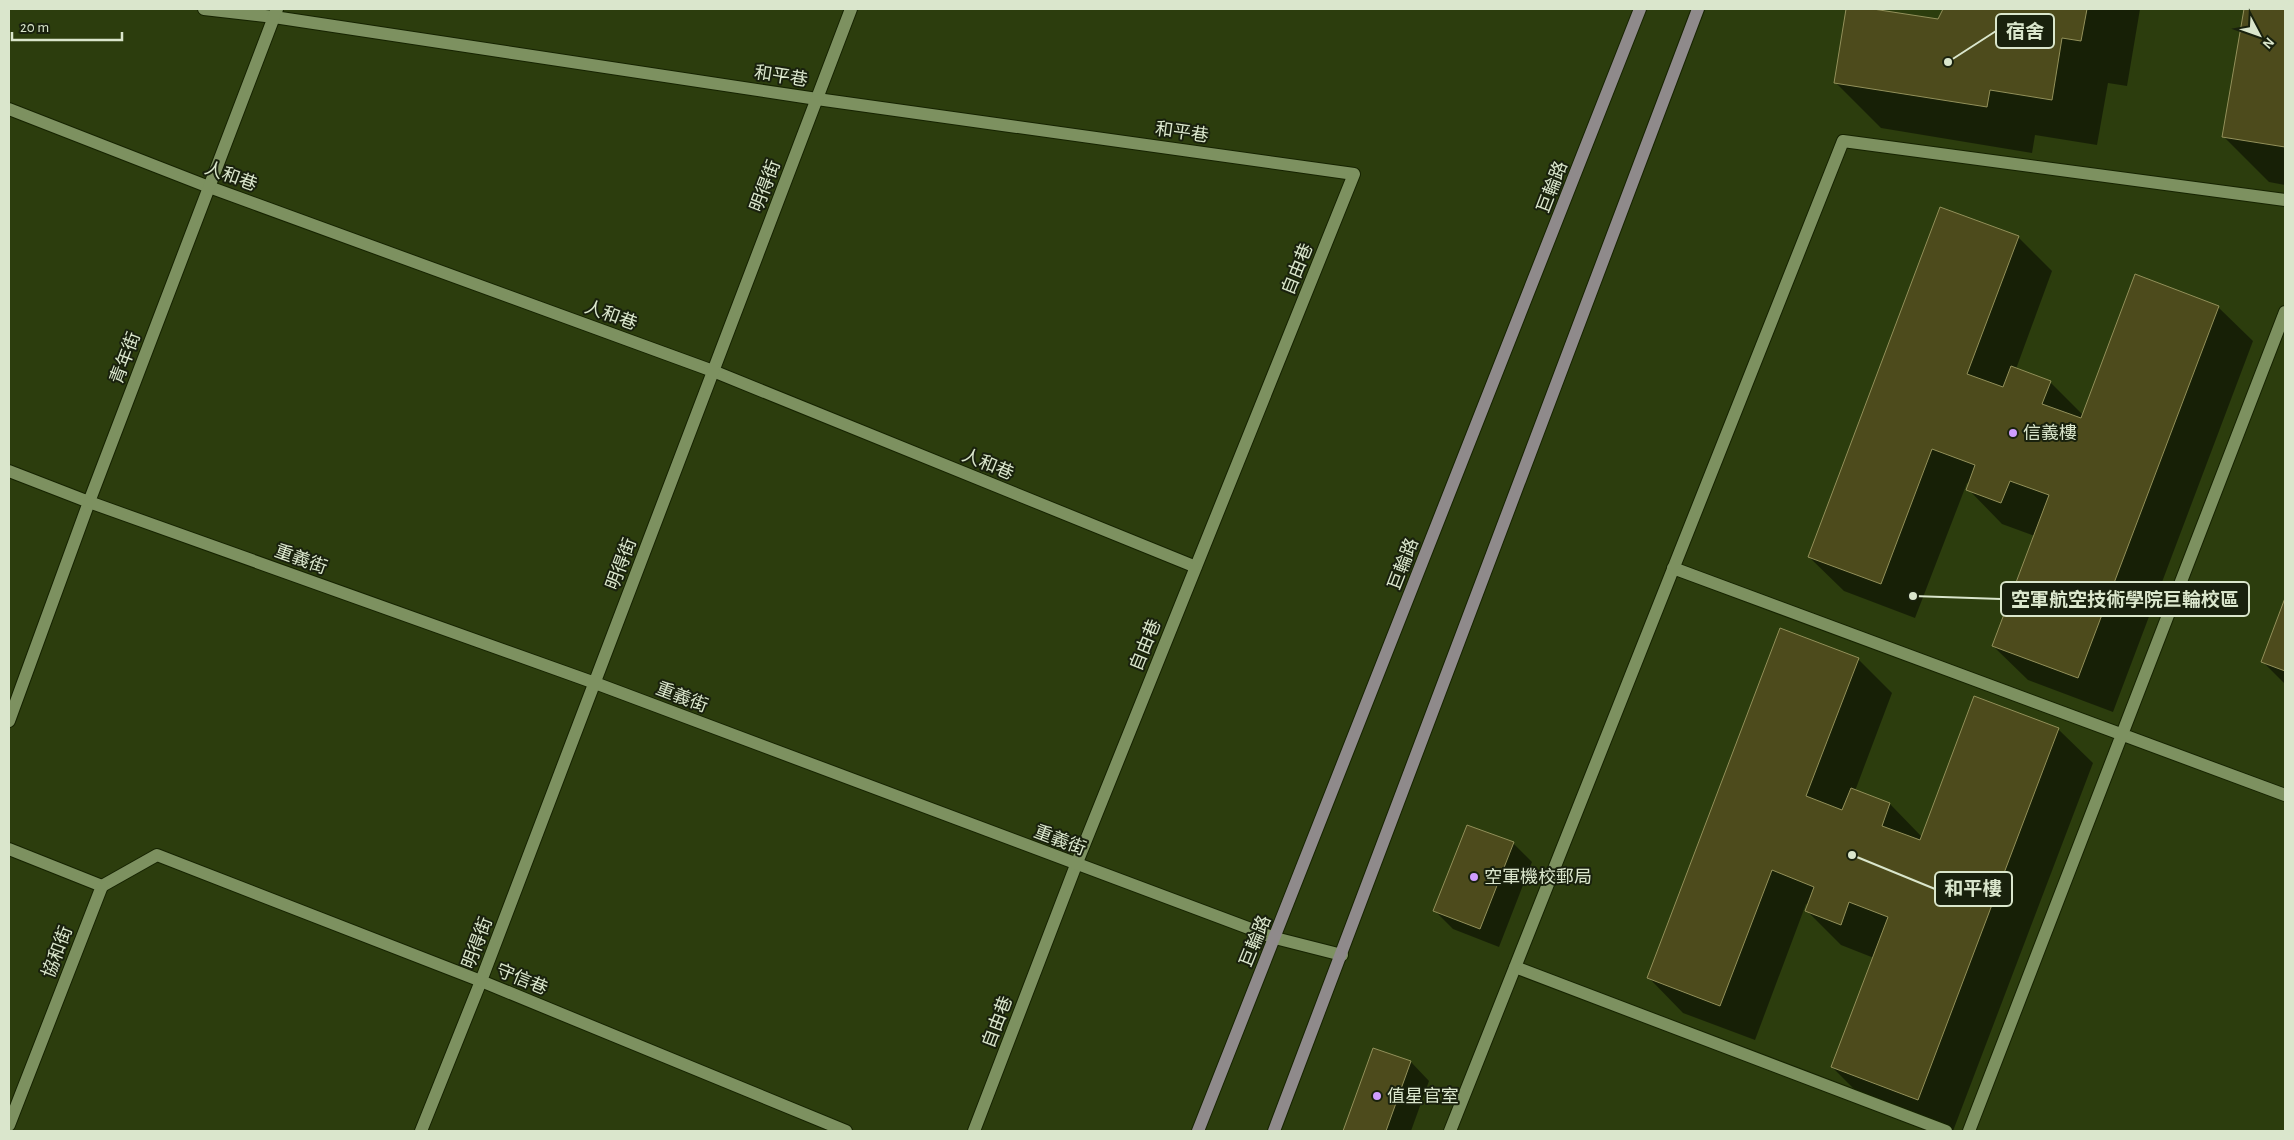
<svg xmlns="http://www.w3.org/2000/svg" width="2294" height="1140" viewBox="0 0 2294 1140" font-family="'Alegreya Sans','Noto Sans TC',sans-serif">
<style>
.shadow{fill:#0007}
.building{fill:#4d4b1c;stroke:#92905a}
.lines{fill:none;stroke-linecap:round;stroke-linejoin:round}
.lane-casing{stroke:#162301;stroke-width:14}
.street-casing{stroke:#162301;stroke-width:14}
.secondary-casing{stroke:#162301;stroke-width:14}
.lane{stroke:#7d9160;stroke-width:12}
.street{stroke:#7d9160;stroke-width:12}
.secondary{stroke:#8f8a8b;stroke-width:12}
.poi-dot{fill:#cf9dff;stroke:#19210d;stroke-width:2}
.labels{text-anchor:middle;stroke-width:4;stroke-linejoin:round;paint-order:stroke}
.street-label{font-size:18px;fill:#dae6cc;stroke:#19210d}
.poi-label{font-size:18px;fill:#dae6cc;stroke:#19210d;text-anchor:start}
.leader{fill:none;stroke:#dae6cc;stroke-width:2}
.callout-dot{fill:#dae6cc;stroke:#19210d;stroke-width:2}
.callout{fill:#19210d;stroke:#dae6cc;stroke-width:2}
.callout-label{font-size:19px;text-anchor:middle;font-weight:bold;fill:#dae6cc}
</style>
<rect width="100%" height="100%" fill="#2c3d0d"/>
<path class="shadow" d="M1847,9h18l74,11 5,-11h196l-13,77 -19,-3 -11,62 -62,-10 -3,18 -151,-25 -46,-46z
M2245,9h40v176l-16,-3 -46,-46z
M2018,237l34,34 -36,98 34,13 33,33 135,-108 35,34 -140,371 -85,-32 -35,-34 42,-110 -33,-12 -34,-35 2,-5 -3,-1 -52,135 -71,-27 -35,-34z
M2285,602v82l-23,-23z
M1858,659l34,34 -37,98 35,13 32,33 136,-108 35,34 -140,368h-7l-79,-29 -35,-35 42,-109 -33,-13 -34,-34 2,-6 -3,-1 -51,136 -72,-27 -34,-35z
M1513,843l19,19 -33,85 -46,-18 -18,-18z
M1374,1049l37,13 18,19 -18,50h-66z"/>
<path class="building" d="M1846,9h27l65,10 5,-10h144l-6,32 -19,-3 -10,62 -62,-10 -3,17 -153,-24z
M2244,9h41v138l-63,-10z
M1940,207l79,29 -52,138 36,13 8,-21 40,15 -9,23 39,14 54,-144 84,32 -141,372 -86,-32 57,-151 -39,-14 -9,22 -35,-13 9,-25 -43,-16 -51,135 -73,-27z
M2285,598v73l-24,-9z
M1780,628l79,30 -53,138 36,14 9,-22 39,15 -8,23 38,14 54,-144 85,32 -141,372 -87,-33 57,-150 -39,-15 -8,23 -36,-14 9,-24 -42,-17 -52,136 -73,-28z
M1467,825l47,17 -34,87 -47,-18z
M1373,1048l38,13 -25,70h-43z"/>
<g class="lines">
<g class="lane-casing">
<path id="lane" d="M204,9l70,8 543,82 537,75 -278,691 -102,266
M9,109l200,78 504,184 483,196
M1673,568l612,227
M102,886l55,-31 324,126 365,150
M1515,967l431,164
M1450,1131l393,-990 442,59
M1969,1131l316,-819"/>
</g>
<g class="street-casing">
<path id="street" d="M9,471l80,31 506,181 680,255 67,17
M9,721l80,-219 188,-493
M9,849l93,37 -93,239
M421,1131l60,-150 370,-972"/>
</g>
<g class="secondary-casing">
<path id="secondary" d="M1198,1131l442,-1122
M1274,1131l424,-1122"/>
</g>
<use href="#lane" class="lane"/>
<use href="#street" class="street"/>
<use href="#secondary" class="secondary"/>
</g>
<g class="poi-dot">
<circle cx="2013" cy="433" r="5"/>
<circle cx="1474" cy="877" r="5"/>
<circle cx="1377" cy="1096" r="5"/>
</g>
<g class="labels">
<g class="street-label">
<text transform="translate(781 76) rotate(9)" y="6">和平巷</text>
<text transform="translate(1182 132) rotate(8)" y="6">和平巷</text>
<text transform="translate(231 176) rotate(20)" y="6">人和巷</text>
<text transform="translate(765 186) rotate(-69)" y="6">明得街</text>
<text transform="translate(1552 187) rotate(-69)" y="6">巨輪路</text>
<text transform="translate(1297 269) rotate(-68)" y="6">自由巷</text>
<text transform="translate(611 315) rotate(20)" y="6">人和巷</text>
<text transform="translate(125 358) rotate(-69)" y="6">青年街</text>
<text transform="translate(988 464) rotate(22)" y="6">人和巷</text>
<text transform="translate(301 559) rotate(20)" y="6">重義街</text>
<text transform="translate(621 564) rotate(-69)" y="6">明得街</text>
<text transform="translate(1403 564) rotate(-69)" y="6">巨輪路</text>
<text transform="translate(1145 645) rotate(-68)" y="6">自由巷</text>
<text transform="translate(682 697) rotate(21)" y="6">重義街</text>
<text transform="translate(1060 840) rotate(21)" y="6">重義街</text>
<text transform="translate(1255 941) rotate(-68)" y="6">巨輪路</text>
<text transform="translate(477 943) rotate(-69)" y="6">明得街</text>
<text transform="translate(57 952) rotate(-69)" y="6">協和街</text>
<text transform="translate(522 979) rotate(22)" y="6">守信巷</text>
<text transform="translate(997 1022) rotate(-69)" y="6">自由巷</text>
</g>
<g class="poi-label">
<text x="2023" y="439">信義樓</text>
<text x="1484" y="883">空軍機校郵局</text>
<text x="1387" y="1102">值星官室</text>
</g>
</g>
<path class="leader" d="M1948 62L1996 31M1913 596L2001 599M1852 855L1935 889"/>
<g class="callout-dot">
<circle cx="1948" cy="62" r="5"/>
<circle cx="1913" cy="596" r="5"/>
<circle cx="1852" cy="855" r="5"/>
</g>
<g class="callout">
<rect x="1996" y="14" width="58" height="34" rx="5"/>
<rect x="2001" y="582" width="248" height="34" rx="5"/>
<rect x="1935" y="872" width="77" height="34" rx="5"/>
</g>
<g class="callout-label">
<text x="2025" y="38">宿舍</text>
<text x="2125" y="606">空軍航空技術學院巨輪校區</text>
<text x="1973" y="895">和平樓</text>
</g>
<rect width="2294" height="1140" fill="none" stroke="#dae6cc" stroke-width="20"/>
<g transform="translate(2259 35) rotate(131)" stroke="#19210d" stroke-width="4" paint-order="stroke">
<path d="M0-4L9 19L0 12L-9 19Z" fill="#dae6cc"/>
<text y="-8" font-size="14" font-weight="bold" text-anchor="middle" fill="#dae6cc">N</text>
</g>
<path d="M12 32v8h110v-8" fill="none" stroke="#dae6cc" stroke-width="2.5"/>
<text x="20" y="32" font-size="15" fill="#dae6cc" stroke="#19210d" stroke-width="4" paint-order="stroke">20 m</text>
</svg>
